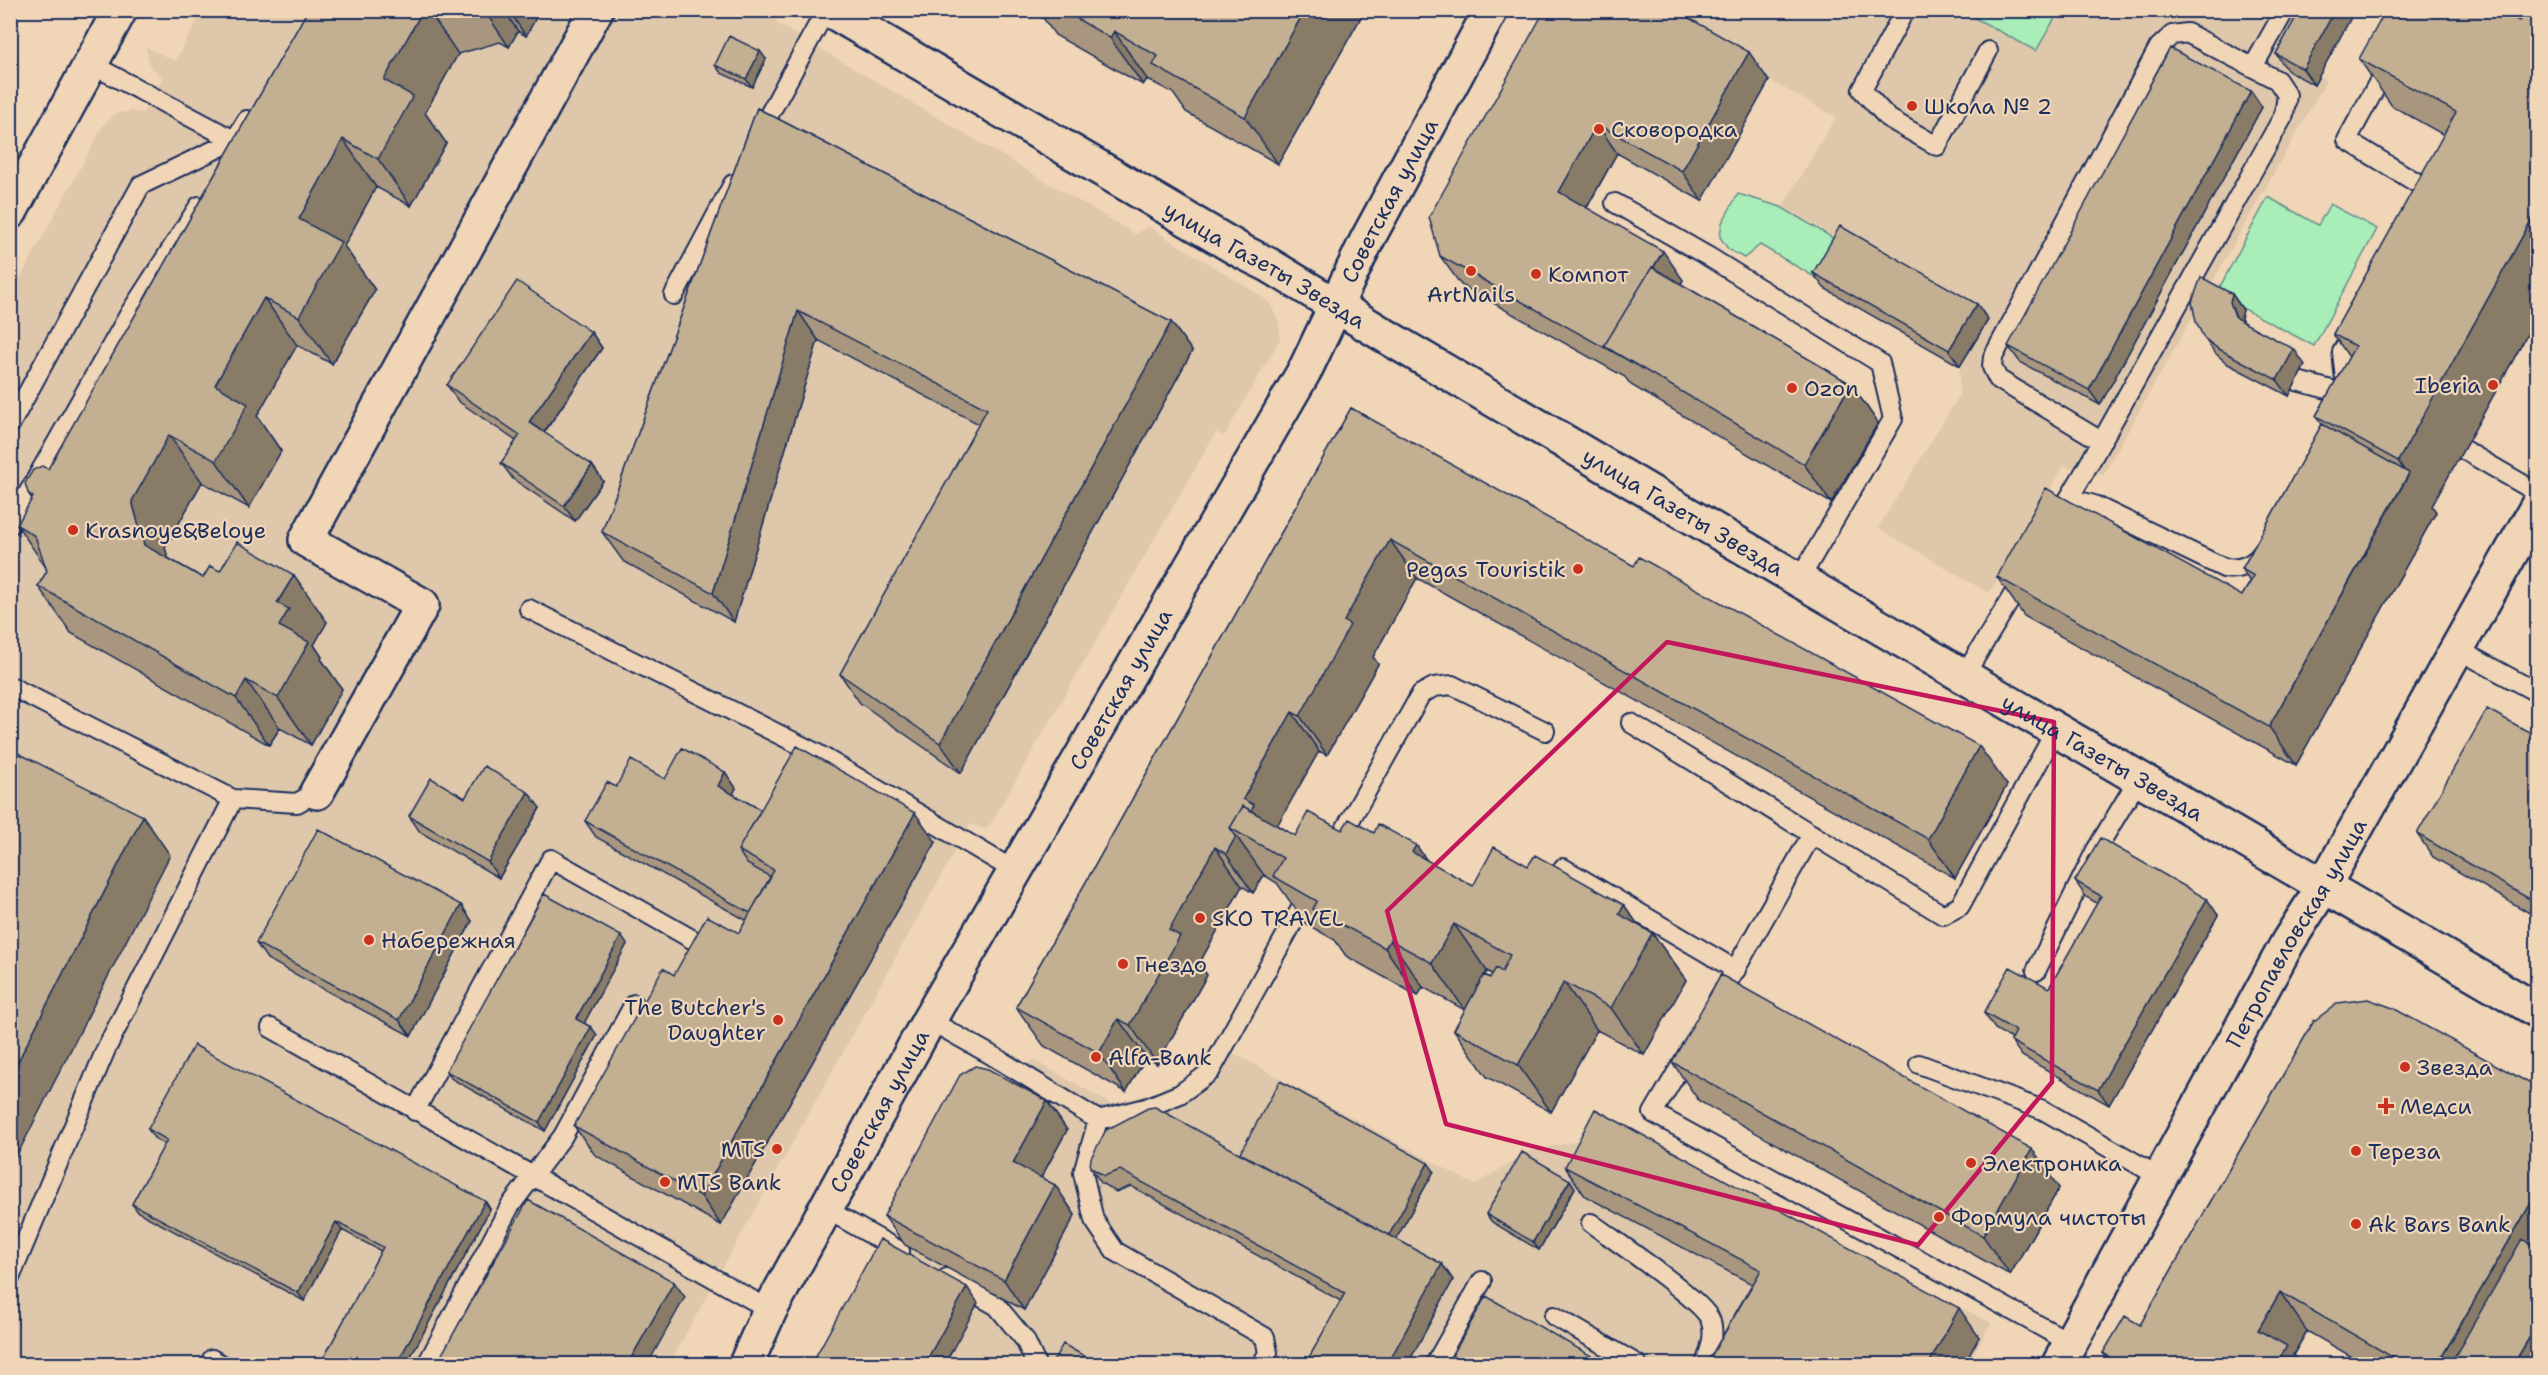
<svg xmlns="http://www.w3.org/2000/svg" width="2548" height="1375" viewBox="0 0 2548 1375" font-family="'Shantell Sans',sans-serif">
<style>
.built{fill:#dec7aa}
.green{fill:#a9edb8;stroke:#628e8b;stroke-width:1.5}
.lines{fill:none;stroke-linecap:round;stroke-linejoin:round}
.service-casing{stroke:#1b2f5e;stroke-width:22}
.minor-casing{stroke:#1b2f5e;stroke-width:38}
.tertiary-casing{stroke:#1b2f5e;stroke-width:38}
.secondary-casing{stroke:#1b2f5e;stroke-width:38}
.service{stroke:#f0d5b7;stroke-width:18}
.minor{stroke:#f0d5b7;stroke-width:33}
.tertiary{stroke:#f0d5b7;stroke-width:33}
.secondary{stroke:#f0d5b7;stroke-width:33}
.wall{fill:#a8977e;stroke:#1b2f5e;stroke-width:1.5;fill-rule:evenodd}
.shaded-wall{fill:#887b67;stroke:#1b2f5e;stroke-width:1.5}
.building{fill:#c3b093;stroke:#1b2f5e;stroke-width:1.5}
.marked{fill:none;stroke:#c2185b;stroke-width:4.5;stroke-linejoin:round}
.poi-dot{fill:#c8321e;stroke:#f0d5b7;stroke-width:2}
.labels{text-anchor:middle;stroke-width:4.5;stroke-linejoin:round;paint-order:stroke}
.poi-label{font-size:22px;fill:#1b2f5e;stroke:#f0d5b7;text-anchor:start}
.street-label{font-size:22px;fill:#1b2f5e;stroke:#f0d5b7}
</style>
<rect width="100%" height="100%" fill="#f0d5b7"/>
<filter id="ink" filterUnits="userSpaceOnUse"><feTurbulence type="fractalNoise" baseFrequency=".0167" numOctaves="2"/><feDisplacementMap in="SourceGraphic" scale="12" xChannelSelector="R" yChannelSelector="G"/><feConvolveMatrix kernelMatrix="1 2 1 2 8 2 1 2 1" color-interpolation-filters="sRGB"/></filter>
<g filter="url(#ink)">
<path class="built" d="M203,11h568l7,13 357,210 14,-7 112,69 9,8 9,18 1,17 -56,97 -8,-4 -225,391 -6,6 -15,-5 -301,540h-658v-1069l92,-169 12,-12 16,-3 12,2 20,-35 -13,-12 -4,-19 29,14z
M1644,11h654l15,12 6,53 7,5 -223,394 -39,-9 -75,127 -111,-65 81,-132 1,-30 28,-46 -139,-75 -66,-39 53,-89z
M1235,1054l240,131 55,-34 81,-17 14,-1 366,190 -23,41h-1141l153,-267 53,-37 78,44 42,-11z"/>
<path class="green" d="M1962,11h97l-23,40z
M1738,194l43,13 64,38 -22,37 -63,-37 -16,13 -16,-9 -8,-12 2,-14z
M2268,197l50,28 12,-21 47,25 -63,117 -98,-52z"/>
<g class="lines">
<g class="service-casing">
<path id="service" d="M1905,10l-43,80 26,28 49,28 51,-95
M2389,63l-42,77 80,49 -6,12
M91,64l152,81
M2253,67l32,-57
M758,135l68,-125
M1615,203l94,54 171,106 13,56 -94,161
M674,295l59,-111
M2297,381l57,15
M2346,389l-4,-37 12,-23
M10,425l131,-240 94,-45 12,-20
M2464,450l74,43
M2069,498l25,7 130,63c15,2 29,-2 38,-15
M2055,522l30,-51 199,-356 3,-20 -10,-15 -90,-47 -15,2 -13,12 -166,310 -1,10 6,12 103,62
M10,525l120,-212 69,-107
M529,609l287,144 199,118
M2457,649l81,44
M1964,676l60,-99
M10,686l223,113 64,4 20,-11
M1631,723l312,192 17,-9 96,-176
M1339,840l82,-146 13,-7 18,-2 93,46
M1563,868l173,102
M2036,971l60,-121 43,-72
M1718,1000l94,-166
M929,1020l64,36 105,64 48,-12 34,-14 30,-22 96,-173
M271,1028l499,282
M1690,1050l-37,63 418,230
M1919,1064l124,46 117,67
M415,1111l136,-252 153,87
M1098,1120l-15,53 11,47 21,31 150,86 3,16 -6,11
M826,1209l74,42
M1591,1223c23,17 109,75 119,96 6,15 0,31 -5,45
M10,1278l96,-229 127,-250
M947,1278l50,28 28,34 11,24
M1554,1316l83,48
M212,1359l9,5
M427,1364l83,-158 53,-70 71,-132
M1435,1364l47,-83"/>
</g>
<g class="minor-casing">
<g id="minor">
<path id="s1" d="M830,10l413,242 26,13 125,76 405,239 739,431"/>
<path d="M317,792l105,-187 -116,-65 290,-530"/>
<path id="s2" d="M746,1364l24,-54 159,-290 377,-652 61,-128 124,-230"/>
</g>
</g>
<g class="tertiary-casing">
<g id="tertiary">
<path id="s3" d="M2059,1364l229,-422 35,-55 215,-382"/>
</g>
</g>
<g class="secondary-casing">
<path id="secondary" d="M10,212l110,-202"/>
</g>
<use href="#service" class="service"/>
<use href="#minor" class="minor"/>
<use href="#tertiary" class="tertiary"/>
<use href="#secondary" class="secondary"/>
</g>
<path class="wall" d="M308,10h232l-14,26 -8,-5 -9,16 -9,-5 -42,12 -33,59 21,30 -35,63 -35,-19 -32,59 31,44 -43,74 -35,-19 -40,71 24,35 -32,57 -47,-26 -37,66 3,10 35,20 124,44 -13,23 8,12 -1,2 21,30 -31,56 -31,-17 -11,17 -198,-112 -33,-47 9,-15 -2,-5 -28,-41 15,-26 -4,-6 20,-24z
M1029,10h336l-87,154 -92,-52 -13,-19 -26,-14 -4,6 -88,-50 -11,-16z
M1545,10l224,71 -67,120 -85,-48 -30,55 96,72 -2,4 170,100 27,39 -47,80 -200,-118 -6,-8 -164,-92 -21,-29z
M2294,10h61l-41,75 -27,-15 -11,-16 22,-40z
M2538,10v305l-106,191 4,6 -140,253 -272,-149 -27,-39 245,19 8,-14 -8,-13 80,-145 -6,-8 33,-59 -16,-23 111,-199 -52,-29 -33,-47 160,-38z
M766,59l-14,28 -31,-14 -6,-8z
M2251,91l11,16 -162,298 -80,-43 -12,-16z
M757,108l414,214 21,29 -231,422 -101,-70 -20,-29 139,-250 -161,-84 -84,282 -111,-61 -21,-29z
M1813,273l164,31 11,16 -28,46 -136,-78z
M2232,294l11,16 -2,8 1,4 63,43 -16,31 -61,-32 -13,-11 -11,-15z
M591,332l11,16 -58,85 48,32 11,16 -28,40 -62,-42 -12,-16 15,-22 -58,-40 -11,-16z
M1351,408l656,377 -52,93 -538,-300 -44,79 5,7 -51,91 -8,-4 -42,74 18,11 47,-6 32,3 42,12 11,16 46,25 55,-20 96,39 14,20 14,8 34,47 -42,75 -47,-25 -46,82 -64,-35 -33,-47 11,-20 -42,-23 -5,9 -72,-40 -11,-16 -29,-16 -29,-41 -13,-8 -11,18 -11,-7 -43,78 8,11 -50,89 -11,-7 -20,35 -82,-46 -28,-39zM1487,971l5,3 -2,4 -5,-3z
M2538,737v181l-105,-61 -16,-23z
M725,772l11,16 -3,6 28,16 175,32 -215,383 -126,-70 -21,-29 100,-151 65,-42 7,-13 -150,-83 -11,-16 31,-34 49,-8z
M465,798l75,10 -41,70 -79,-46 -11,-16z
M2075,881l143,34 -109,190 -87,-49 -11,-15 1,-2 -17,-10 -11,-16 65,-25 48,-85 -11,-6z
M461,905l11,16 -61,115 -144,-77 -11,-16z
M627,944l-43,79 7,4 6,8 -52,96 -93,-52 -6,-8z
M2314,1021l224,344h-172l-59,-34 -14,24 6,10h-188l-8,-12 37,-28z
M1672,1062l387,126 -49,87 -311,-174z
M1047,1101l20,29 -26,48 14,7 20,30 -51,95 -119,-65 -21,-29z
M148,1129l337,72 5,8 -84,156h-86l61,-114 -39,-21 -38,71 -166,-89 -6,-8 33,-60 -11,-6z
M1240,1153l194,18 -38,68 46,25 11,16 -46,85h-102l36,-64 -210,-115 -15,6 -15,-9 -11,-16z
M1565,1167l414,170 -15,28h-258l46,-81 -167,-88z
M1570,1180l5,8 -36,62 -47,-28 -6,-8z"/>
<path class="shaded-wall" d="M423,10h5l30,44 -33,59 21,30 -35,63 -33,-47 6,-79z
M484,10h20l14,21 -9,16z
M508,10h32l-14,26z
M1305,10h60l-87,154 -33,-47z
M2335,10h20l-41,75 -11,-16z
M1114,31l33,48 -4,6 -33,-47z
M760,51l6,8 -14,28 -6,-8z
M1749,52l20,29 -67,120 -20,-30z
M2251,91l11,16 -162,298 -11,-15z
M1597,124l20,29 -38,68 -20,-29z
M343,139l33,48 -32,59 31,44 -43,74 -33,-47v-98z
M2538,208v107l-106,191 4,6 -140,253 -27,-38 139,-251 -10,-15z
M1663,251l20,29 -47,85 -28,-16z
M2232,294l11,16 -2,8 5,14 -11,-16 -5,-14z
M264,298l33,47 -40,71 24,35 -32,57 -33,-47 -1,-76z
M1977,304l11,16 -28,46 -11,-16z
M798,311l20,29 -84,282 -21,-29z
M1171,322l21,29 -231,422 -21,-30z
M591,332l11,16 -62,90 -11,-16z
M2294,349l11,16 -16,31 -12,-16z
M1851,384l27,39 -47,80 -27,-39z
M169,435l33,47 -37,66 13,44 -34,-47 -12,-44z
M592,465l11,16 -28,40 -11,-15z
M1390,540l27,38 -44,79 5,7 -51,91 -27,-39 44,-95z
M294,575l33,47 -13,23 8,12 -1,2 21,30 -31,56 -33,-47 1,-72 -2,-23z
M246,680l34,48 -11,17 -33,-47z
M1292,712l27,39 -46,82 8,11 -5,10 -33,-55z
M1979,746l28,39 -52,93 -27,-39z
M725,772l11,16 -7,14 -11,-16z
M528,792l12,16 -41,70 -11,-16z
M915,813l21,29 -215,383 -20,-29z
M143,816l27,39 -160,314v-92z
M1236,836l28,39 -11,18 -27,-39z
M1416,845l33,47 -37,-40z
M1215,847l27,39 -43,78 8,11 -50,89 -27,-39 39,-95z
M2207,899l11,16 -109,190 -11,-15z
M461,905l11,16 -61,115 -12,-16z
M1624,905l25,35 3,-7 34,47 -42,75 -33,-47 8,-94z
M1454,924l33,47 -22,39 -33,-47z
M621,936l6,8 -45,83 -6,-8z
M1390,940l33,47 -5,9 -33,-48z
M1564,982l33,48 -46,82 -33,-47z
M1118,1019l28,38 -20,35 -27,-39z
M591,1027l6,8 -52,96 -6,-9z
M1047,1101l20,29 -34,62 -20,-29z
M2032,1149l27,39 -49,87 -27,-39z
M1428,1163l6,8 -42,75 -5,-8z
M1570,1180l5,8 -36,62 -6,-8z
M1055,1185l20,30 -51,95 -20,-30z
M2538,1191v86l-51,88h-50z
M485,1201l5,8 -84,156h-10z
M336,1222l6,8 -38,71 -6,-8z
M1442,1264l11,16 -46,85h-20z
M674,1282l11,15 -38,68h-20z
M967,1287l11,16 -34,62h-20z
M2280,1292l27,39 -14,24 6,10h-23l-18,-35z
M1959,1308l20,29 -15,28h-36z
M2538,1323v42h-25z"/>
<path class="building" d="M308,10h115l-39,70 29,16 -35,63 -35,-20 -44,80 42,23 -42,75 -35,-19 -49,87 33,19 -32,57 -47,-26 -37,66 12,44 59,33 7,-12 10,5 17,-29 57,33 -17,28 12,6 -10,17 30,16 -31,56 -32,-18 -10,18 -198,-112 9,-15 -12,-35 -18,-11 16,-28 -5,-4 -3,-10 8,-13 9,-4 6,3z
M1062,10h243l-60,107 -92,-52 5,-9 -13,-7 -31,-18 -4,7z
M1545,10h130l74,42 -67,119 -85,-47 -38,68 104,59 -10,17 -1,-1 -48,79 1,2 -165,-92 -11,-39z
M2300,10h35l-32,59 -27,-15z
M2386,10h113l20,11 6,-11h13v198l-140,253 -82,-45 39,-70 -22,-12 123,-222 -97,-53z
M729,36l31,15 -14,28 -31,-14z
M2170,48l81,43 -162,299 -81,-44z
M757,108l414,214 -231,421 -100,-69 147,-265 -189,-98 -85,282 -111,-61z
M1840,226l137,78 -28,46 -136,-77z
M1652,267l199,117 -47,80 -200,-118z
M2201,277l31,17 -2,8 5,14 6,5 53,28 -17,31 -60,-32 -13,-10 -8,-16 -4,-20z
M517,281l74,51 -62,90 63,43 -28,41 -63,-43 19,-28 -73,-50z
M1351,408l283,158 5,-9 340,189 -51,93 -538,-299 -46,81 6,4 -50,91 -8,-4 -49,87 11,6 -3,6 -8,-5 -13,22 6,8 -10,18 -11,-7 -46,83 11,6 -50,89 -12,-6 -19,34 -83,-46z
M2322,424l87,49 -140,254 -272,-150 49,-89 196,108 12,-20 -12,-7z
M2487,709l51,28v167l-121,-70z
M797,746l118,67 -214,383 -127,-70 89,-158 11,7 33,-59 32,17 35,-63 -36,-20z
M682,748l43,24 -7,14 43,24 -23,40 9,14 24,13 -21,36 -165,-92 22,-39 9,5 15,-27 34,19z
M10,749l133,67 -133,261z
M484,766l44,26 -40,70 -79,-46 22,-38 34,20z
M1243,806l52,30 13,-24 34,18 7,-11 25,14 4,-9 38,21 -4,7 61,34 21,-39 34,19 7,-11 89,50 -5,9 33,19 -41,75 -47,-26 -46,83 -64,-35 30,-55 6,3 6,-10 6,4 8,-17 -56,-31 -22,39 -42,-23 -5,8 -72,-39 4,-8 -44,-25 10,-18 -53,-30z
M318,829l143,76 -62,115 -143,-77z
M2100,838l107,61 -109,191 -87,-49 5,-10 -32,-18 26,-46 39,21 52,-92 -26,-15z
M544,894l77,42 -45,83 15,8 -52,95 -93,-51z
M1721,975l311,174 -49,87 -311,-174z
M2368,999l25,9 145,80v103l-101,174h-31l-126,-73 -22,38 29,16 -11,19h-154l-19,-12 22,-37 15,9 174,-304 24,-18z
M194,1045l291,156 -89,164h-76l63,-118 -47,-25 -38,71 -166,-89 35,-64 -19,-11z
M975,1066l13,3 59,32 -34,62 42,22 -51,95 -120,-64 76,-141z
M1280,1081l148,82 -39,72 -149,-82z
M1155,1107l287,157 -55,101h-82l40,-72 -225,-123 -16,6 -14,-9 1,-9 15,-28 42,-22z
M1595,1109l364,199 -31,57h-222l55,-95 -196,-103z
M1522,1152l48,28 -37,62 -47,-28z
M528,1200l146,82 -47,83h-191z
M880,1239l87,48 -43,78h-113z
M2522,1239l16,9v75l-25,42h-63z
M1486,1296l121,69h-160z
M1063,1344l37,21h-49z"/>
</g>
<path class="marked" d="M1667,642l387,80 -2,360 -134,163 -472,-121 -59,-213z"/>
<g class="poi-dot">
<circle cx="1912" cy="106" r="6"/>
<circle cx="1599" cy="129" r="6"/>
<circle cx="1471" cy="271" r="6"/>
<circle cx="1536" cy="274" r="6"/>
<circle cx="2493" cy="385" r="6"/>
<circle cx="1792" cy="388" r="6"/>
<circle cx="73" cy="530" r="6"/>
<circle cx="1578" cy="569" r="6"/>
<circle cx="1200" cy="918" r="6"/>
<circle cx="369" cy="940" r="6"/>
<circle cx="1123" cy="964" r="6"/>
<circle cx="778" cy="1020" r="6"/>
<circle cx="1096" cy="1057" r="6"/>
<circle cx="2405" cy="1067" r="6"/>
<path d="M2383 1097h6v6h6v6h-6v6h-6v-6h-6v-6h6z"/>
<circle cx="777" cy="1149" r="6"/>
<circle cx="2356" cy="1151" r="6"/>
<circle cx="1971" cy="1163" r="6"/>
<circle cx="665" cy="1182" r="6"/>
<circle cx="1939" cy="1217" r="6"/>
<circle cx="2356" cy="1224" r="6"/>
</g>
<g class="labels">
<g class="poi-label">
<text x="1924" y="114">Школа № 2</text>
<text x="1611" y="137">Сковородка</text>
<text x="1548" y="282">Компот</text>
<text x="1471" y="302" text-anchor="middle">ArtNails</text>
<text x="2481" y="393" text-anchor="end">Iberia</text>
<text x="1804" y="396">Ozon</text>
<text x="85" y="538">Krasnoye&amp;Beloye</text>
<text x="1566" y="577" text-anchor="end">Pegas Touristik</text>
<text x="1212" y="926">SKO TRAVEL</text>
<text x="381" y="948">Набережная</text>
<text x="1135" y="972">Гнездо</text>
<text x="766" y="1015" text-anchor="end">The Butcher's<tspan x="766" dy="25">Daughter</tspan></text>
<text x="1108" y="1065">Alfa-Bank</text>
<text x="2417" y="1075">Звезда</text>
<text x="2400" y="1114">Медси</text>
<text x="765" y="1157" text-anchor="end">MTS</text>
<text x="2368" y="1159">Тереза</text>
<text x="1983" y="1171">Электроника</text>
<text x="677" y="1190">MTS Bank</text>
<text x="1951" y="1225">Формула чистоты</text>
<text x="2368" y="1232">Ak Bars Bank</text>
</g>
<g class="street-label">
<text dy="8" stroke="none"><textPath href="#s2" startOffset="1330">Советская улица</textPath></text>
<text dy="8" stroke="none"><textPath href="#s1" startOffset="504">улица Газеты Звезда</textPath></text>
<text dy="8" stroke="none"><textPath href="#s1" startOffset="990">улица Газеты Звезда</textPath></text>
<text dy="8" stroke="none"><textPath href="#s2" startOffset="772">Советская улица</textPath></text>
<text dy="8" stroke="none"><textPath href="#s1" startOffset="1476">улица Газеты Звезда</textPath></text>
<text dy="8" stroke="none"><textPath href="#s3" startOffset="492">Петропавловская улица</textPath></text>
<text dy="8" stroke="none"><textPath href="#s2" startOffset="286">Советская улица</textPath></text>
</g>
</g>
<rect width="2548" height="1375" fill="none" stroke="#f0d5b7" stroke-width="36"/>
<rect x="18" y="18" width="2512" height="1339" fill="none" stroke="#1b2f5e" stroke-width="2" filter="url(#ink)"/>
</svg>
